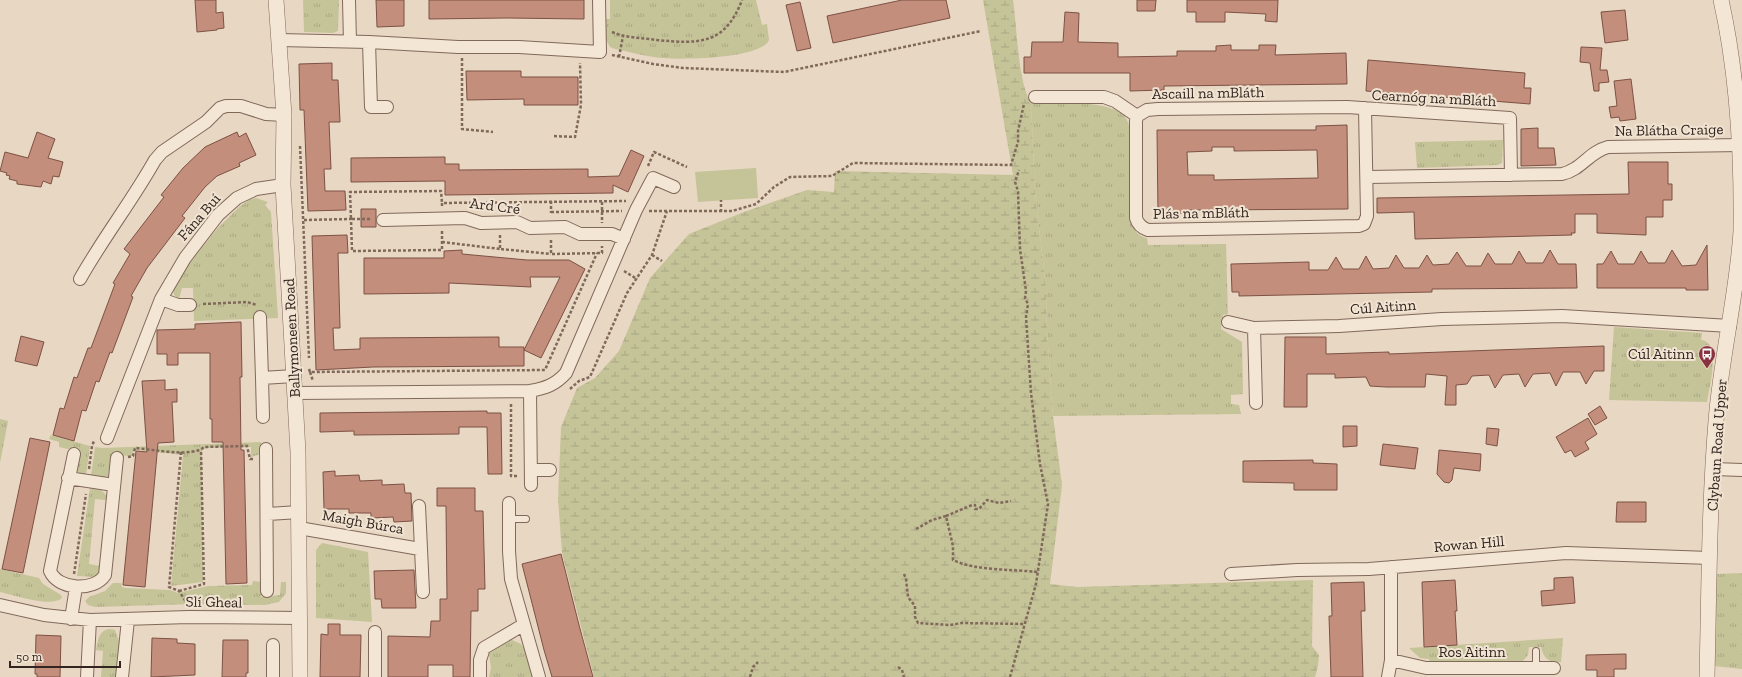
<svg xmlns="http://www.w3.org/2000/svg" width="1742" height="677" viewBox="0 0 1742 677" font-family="'Zilla Slab',serif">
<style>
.grass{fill:url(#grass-tufts)}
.wetland{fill:url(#wetland-marsh)}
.pitch{fill:#c5c398}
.building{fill:#c38e7c;stroke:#7d5144;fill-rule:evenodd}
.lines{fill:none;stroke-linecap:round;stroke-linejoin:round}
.service-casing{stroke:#80695b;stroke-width:8}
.minor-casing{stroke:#80695b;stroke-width:14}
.tertiary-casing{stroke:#80695b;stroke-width:16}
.path{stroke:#80695b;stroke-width:2.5;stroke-dasharray:3 2;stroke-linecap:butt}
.service{stroke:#f4e6d4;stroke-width:6}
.minor{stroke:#f4e6d4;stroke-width:12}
.tertiary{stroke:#f4e6d4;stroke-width:15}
.labels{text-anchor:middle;stroke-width:4;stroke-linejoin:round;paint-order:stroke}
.street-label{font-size:15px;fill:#32241e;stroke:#f1e3d1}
.poi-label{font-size:15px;fill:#32241e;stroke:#f1e3d1;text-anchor:end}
</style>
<defs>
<pattern id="grass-tufts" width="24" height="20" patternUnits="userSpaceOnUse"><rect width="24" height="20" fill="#c5c398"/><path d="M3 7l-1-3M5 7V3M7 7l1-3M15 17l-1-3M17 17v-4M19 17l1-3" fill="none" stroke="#aaa783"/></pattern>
<pattern id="wetland-marsh" width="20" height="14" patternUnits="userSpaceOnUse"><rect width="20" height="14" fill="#c5c398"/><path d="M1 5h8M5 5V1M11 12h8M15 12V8" fill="none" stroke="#aaa783"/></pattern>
</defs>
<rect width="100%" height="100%" fill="#e8d7c2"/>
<path class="grass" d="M303,0h36l-1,31 -5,2 -29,-1z
M610,0h146l6,25 5,-1 2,16c-8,19 -87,20 -106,18 -16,-1 -32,-6 -48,-9l-5,-2 -5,-9v-19h5z
M1031,103c26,1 68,-4 90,10 27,18 -10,120 26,125l1,7 78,-1 2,70 -5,1 -2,14 21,13 1,52 -12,1v9l8,1 2,9 -188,2 -6,-84 -1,-45 -11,-94z
M1503,140l-1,23 -4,2 -81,3 -2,-26z
M256,198l12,4 -3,3 6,7 7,106 -84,3 -1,-33h-11l-3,11 -5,-4 -1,-6 8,-15 36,-45 22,-22 10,-7z
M1614,327l88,6 -1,7c21,1 8,49 6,62l-98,-2z
M0,419l8,2 -8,42z
M51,435l39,11 -4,29 -8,-2 -1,-3 4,-18 -22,-5v-5l-10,-3z
M261,442v12l-10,3v-10l-46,1 -3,3 1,131 -32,4 12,-131 -47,-5 -3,1 -1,5 -21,-1 -3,21 -3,2 -14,-2 4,-29 7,1z
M90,488l11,2 5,5v5l-11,-1 -6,65 11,2 -1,7 -4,4 -18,-1z
M322,543l46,9 4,70 -56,-4v-68z
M0,569l39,9 4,6 18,11 1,3c-10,10 -48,-3 -62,-6z
M1742,573v96l-28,-3 2,-92z
M253,581l9,1 -1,15 19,-2 1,-13h5v11l-7,9 -15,3 -70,-1 -99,3 -7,-2 -3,-4 4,-4 16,-6 8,-8h8l1,4 4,1 44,2 8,3 30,-7 44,-1z
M109,629l6,1 4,11 -3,36h-15l2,-26 -7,-1c2,-9 2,-19 13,-21z
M1563,638l-2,24c-13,0 -17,-3 -20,-15h-12l-1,8 -6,7 -92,1 -1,-4 -9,-1 -11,-10z
M510,639l11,5 3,4 9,29h-44l2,-9 -2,-14z"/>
<path class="wetland" d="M983,0h30c4,27 5,83 18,103l4,90 11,94 1,45 6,84 9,69 -12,99 27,3 236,-7 -1,66 7,9 -1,11 -3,11h-721l-32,-124 -4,-54 3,-72 16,-39 18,-10 24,-27 31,-73 39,-44 55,-22 63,-22 27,2 1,-21 178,4z"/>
<path class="pitch" d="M756,168l2,30 -60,4 -3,-30z"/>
<path class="building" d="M195,0h21v13l7,-1 1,16 -7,1v1l-20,2z
M376,0h28v26l-27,1z
M429,0h155v19l-78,-1 -77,1z
M902,0h44l4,18 -117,25 -6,-27z
M1137,0h19l-1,11h-18z
M1187,0h91l-1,22 -12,-1 1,-7 -41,-2v10h-29v-10h-9z
M800,2l11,46 -14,3 -11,-46z
M1625,10l3,30 -23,3 -4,-31z
M1065,12l14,1 -1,29 40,1v14l59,-1v-5h39v-5l15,-1v5h28v-5h17l-1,10 71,-2 1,31 -183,2v4l-34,1v-18h-106v-16h7l1,-15h31z
M1581,47l21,1 -2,22h7l2,12 -10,1v8h-5l-4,-28 -10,-1z
M1368,60l157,13 -1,15h7l-1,16 -164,-13z
M332,63v17h6l2,42h-11l2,47h-7l1,22h20l1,19 -38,1 -4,-101h-4l-1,-46z
M466,71h55v6h57v28h-54v-6l-57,1z
M1631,79l5,40 -16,2 -1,-4 -8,1 -2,-11 8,-1 -3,-25z
M1347,125l1,84 -139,1h-21v3l-30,1 -1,-84h159v-4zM1212,147h22v4l83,-1 1,28 -104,2v-5h-26l-1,-23 25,-1z
M1538,128v20h16l2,17 -35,1v-37z
M37,132l18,7 -7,19 15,4 -4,15 -6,-1 -2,8 -8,-3 -2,6 -24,-3v-3l-8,-2 1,-3 -4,-1 1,-2 -7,-2 5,-19 23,6z
M237,132l2,5 7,-4 10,22 -17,8 1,3 -23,10 -12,11 -23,29 3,2 -38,50 -16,28 2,1 -21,56 -2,-1 -11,30 -3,-1 -10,30 -4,-1 -8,31 -21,-6 7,-27 4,1 10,-32 3,1 11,-30h3l24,-64 -2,-1 17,-29 -6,-5 40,-52 -3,-2 22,-27 22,-21z
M631,150l13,6 -16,36 -15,-7v8l-168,2v-14l-94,1v-24l94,-1v7h14v6l129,-1v8l31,-1z
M1628,162h40v22h4v16h-9v17h-17v18l-49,-2v-19h-22v19h-4l1,2 -157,4 -1,-27 -37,1v-15l252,-4z
M361,209h15v18h-15z
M347,235l1,18h-10l2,75h-7l1,22 26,-1v-11l139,-1v10h25v19l-151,1 -57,3 -4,-134z
M1707,245l1,45h-22v-2h-89v-24h6l8,-13 7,13h16l7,-13 7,12h17l7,-13 10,16 14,-1z
M462,250v4l65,6h42l16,9 -44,89 -17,-8 36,-73h-30l1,10 -82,-4v10l-85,1v-36h80v-7z
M1550,250l8,14h18l1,24 -145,1v3l-193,4v-4h-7l-1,-28 78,-2v8h19l8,-13 7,12h16l7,-13 7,13 16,-1 7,-13 8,13h15l8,-13 6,10 16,-1 8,-12 9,14h15l7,-13 7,11h17l7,-13 7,12h17z
M241,322l1,55h-2l1,73h3l3,133 -21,1 -3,-142h-11v-23h-2v-66h-32v12h-11v-11h-10v-24l38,-1v-5z
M21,336l23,6 -7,24 -22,-5z
M1285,337h41v17l63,-2v2l215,-8v25h-10l-8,13 -6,-12h-17l-7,14 -6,-13 -17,1 -8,13 -6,-13 -16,1 -8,13 -6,-13 -17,1 -5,8 -11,1v20h-11l2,-29 -21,-2 -1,13h-39l-16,-1 -4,-9 -31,1v-4h-28v33h-23z
M165,380v10l12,-1v13h-5l2,40 -16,1 -13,144 -22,-2 13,-134 11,1 -5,-71z
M1600,406l7,12 -12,7 -7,-11z
M487,411v2h14l1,61h-14l-1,-47h-28v7l-105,1v-4l-34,1v-19z
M1588,418l9,16 -12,8 4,7 -14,8 -4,-7 -6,3 -9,-16z
M1343,426h14v20l-14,1z
M1487,428l12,1 -2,17 -11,-2z
M30,438l20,4 -27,131 -21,-4z
M1383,444l35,4 -3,21 -35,-4z
M1439,450l42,4 -1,17 -26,-3 -2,12 -3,3 -5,-1 -7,-8z
M1313,460v3l24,1v26h-43v-7l-51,-1v-21z
M335,471v5l24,-1 1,6 22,-1v5l22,-1 1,9h6l1,28 -18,1 -1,-5 -22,1v-5h-22v-4h-25l-1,-37z
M437,488h38v23h8l2,78h-7v22h-7l-1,66h-17v-12h-25v12h-40v-41l42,1 1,-16h9v-22h7l-1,-93h-9z
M1617,502h29v20h-30z
M561,554l18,71 14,52h-41l-8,-27 -22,-86z
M414,570l2,38h-34l-1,-9h-6l-1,-28z
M1573,577l2,26 -33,3 -1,-15 13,-1v-12z
M1455,580l2,31h-2l2,34 -33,2 -2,-65z
M1364,582l1,29h-4l2,66h-32l-2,-61h3l-1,-33z
M328,624h12v11h21l-1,42h-40l1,-43 7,1z
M36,635l25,1 -1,41h-23v-3h-2z
M152,638l25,1v4l18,1v31l-44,2z
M223,640h25v33h-2v4h-24z
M1626,654v15h-12v8h-17v-7h-11v-15z"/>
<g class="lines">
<g class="service-casing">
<path id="service" d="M508,519h18
M1536,651v17"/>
</g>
<g class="minor-casing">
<path id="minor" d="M349,0l1,42
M279,40l90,2 89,5h61l81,5 -1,-52
M369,42l2,65h16
M1035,97h69l11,4 22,15
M1137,116l-1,5v97c2,7 6,10 12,12l211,-4 5,-2 3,-8 -2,-108
M1137,116l10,-6 11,-1 189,-2 163,11 1,57
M1367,177l195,-3c19,-4 27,-22 46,-27l133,-2
M383,220l82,-2 16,5 36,-1 13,6 35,-1 15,7h32l12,5
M80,279c23,-41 52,-78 75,-119l7,-8 44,-30 14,-14 6,-2h15l25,8 18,1
M161,299l17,6h12
M260,317l2,61
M1228,322l26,6 85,-2 103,-7 120,-3 168,10
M1254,328l2,75
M530,391l1,94
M295,393l235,-2c16,-3 25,-6 36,-18l70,-163 17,-32 21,9
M263,417l-1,-39 32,-2
M107,438l54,-139 24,-41 33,-43 19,-17 19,-9 27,-4
M266,449l1,142
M74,454l-24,117c8,19 44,21 55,4l12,-117
M1714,469l28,1
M531,470h19
M68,478l46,7
M509,503v48l2,28 28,98
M419,506l4,86
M268,514l31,-2
M299,528l121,21
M1231,574l66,-4 72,-1 197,-16 144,5
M0,605l44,10 46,5 99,-3 111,1
M71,619l5,-32
M1391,660l35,8h128
M87,677l3,-57
M122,677l6,-57
M273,677v-32
M375,677v-45
M480,677v-17l4,-12 39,-23
M1388,677l3,-17v-93"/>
</g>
<g class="tertiary-casing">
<path id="tertiary" d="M276,0l8,115 -1,70 15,267 2,225
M1707,677c2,-85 2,-171 9,-256 5,-64 21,-126 25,-190 1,-78 -3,-155 -20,-231"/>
</g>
<path class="path" d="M612,32c14,6 30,6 45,8 42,4 68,5 85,-40
M612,55l41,9 30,4 101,4 197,-41
M619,57l4,-21
M462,58v71l31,3
M554,136l21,1 6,-32 -1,-42
M300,146l9,212
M648,166l6,-14 33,15
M551,201v12
M602,202v21
M442,206v-3l184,-2
M649,211h83l24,-7 18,-17 16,-10 42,-1 21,-13 158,2 7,-23v-11l6,-27
M551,212l71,-1
M721,212v-12
M370,219h-19l-1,-27 91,-1 1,12
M304,220l47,-1 1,32 90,-1v-19
M500,235v14l51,5
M551,240v14l51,-1v-7
M442,242l58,7
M652,255l10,6
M624,271l13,8
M203,304l44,-2 10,3
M309,369l1,3 235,-2 52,-117
M310,372l3,9
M570,389l9,-8 11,-4 37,-84 25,-38 15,-44
M511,404v72h7
M181,452l-12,135 10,4 9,14
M128,457l5,-1 2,-8c16,1 58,10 69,-1l43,-1 3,13h4
M89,469l3,-23 2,-5
M946,516l26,-11h3v4h4l8,-9 12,3 12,-2
M916,529l16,-9 14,-4 7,30v14c23,11 58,9 84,12
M74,574l12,-80
M904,574l2,5 2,18 7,9v11l3,6 32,2 12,-2 63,1
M179,591l25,-7 -3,-134
M898,667l4,3 2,7
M750,677l3,-10 5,-5
M1010,677l26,-93 12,-80 -8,-40 -9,-71 -5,-76 2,-13 -3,-6 1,-7 -6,-42 -2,-58 -3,-9 4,-12"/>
<use href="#service" class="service"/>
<use href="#minor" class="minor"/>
<use href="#tertiary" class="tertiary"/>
</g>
<defs>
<g id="bus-pin" transform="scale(0.9)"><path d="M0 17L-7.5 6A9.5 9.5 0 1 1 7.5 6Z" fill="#893240" stroke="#f1e3d1"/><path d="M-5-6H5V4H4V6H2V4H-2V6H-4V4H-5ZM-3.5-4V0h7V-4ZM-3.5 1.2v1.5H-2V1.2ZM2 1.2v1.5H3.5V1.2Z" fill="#fff"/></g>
</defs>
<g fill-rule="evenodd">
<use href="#bus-pin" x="1707" y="354"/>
</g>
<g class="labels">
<g class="street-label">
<text transform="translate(1208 93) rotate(-1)" y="5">Ascaill na mBláth</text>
<text transform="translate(1434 98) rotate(3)" y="5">Cearnóg na mBláth</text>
<text transform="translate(1669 130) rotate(-1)" y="5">Na Blátha Craige</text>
<text transform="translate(495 206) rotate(7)" y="5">Ard Cré</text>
<text transform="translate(1201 213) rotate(-1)" y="5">Plás na mBláth</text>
<text transform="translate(199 217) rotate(-49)" y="5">Fána Buí</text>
<text transform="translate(1383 307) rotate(-4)" y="5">Cúl Aitinn</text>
<text transform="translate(292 338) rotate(-93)" y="5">Ballymoneen Road</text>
<text transform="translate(1717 445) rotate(-86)" y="5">Clybaun Road Upper</text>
<text transform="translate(363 522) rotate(10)" y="5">Maigh Búrca</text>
<text transform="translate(1469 544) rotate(-5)" y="5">Rowan Hill</text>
<text transform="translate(214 602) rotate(1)" y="5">Slí Gheal</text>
<text x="1472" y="657">Ros Aitinn</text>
</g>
<g class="poi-label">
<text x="1694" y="359">Cúl Aitinn</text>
</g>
</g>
<path d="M10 661v6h110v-6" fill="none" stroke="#32241e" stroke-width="2"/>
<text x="16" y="661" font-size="12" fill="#32241e" stroke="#f1e3d1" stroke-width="3" paint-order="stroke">50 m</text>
</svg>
